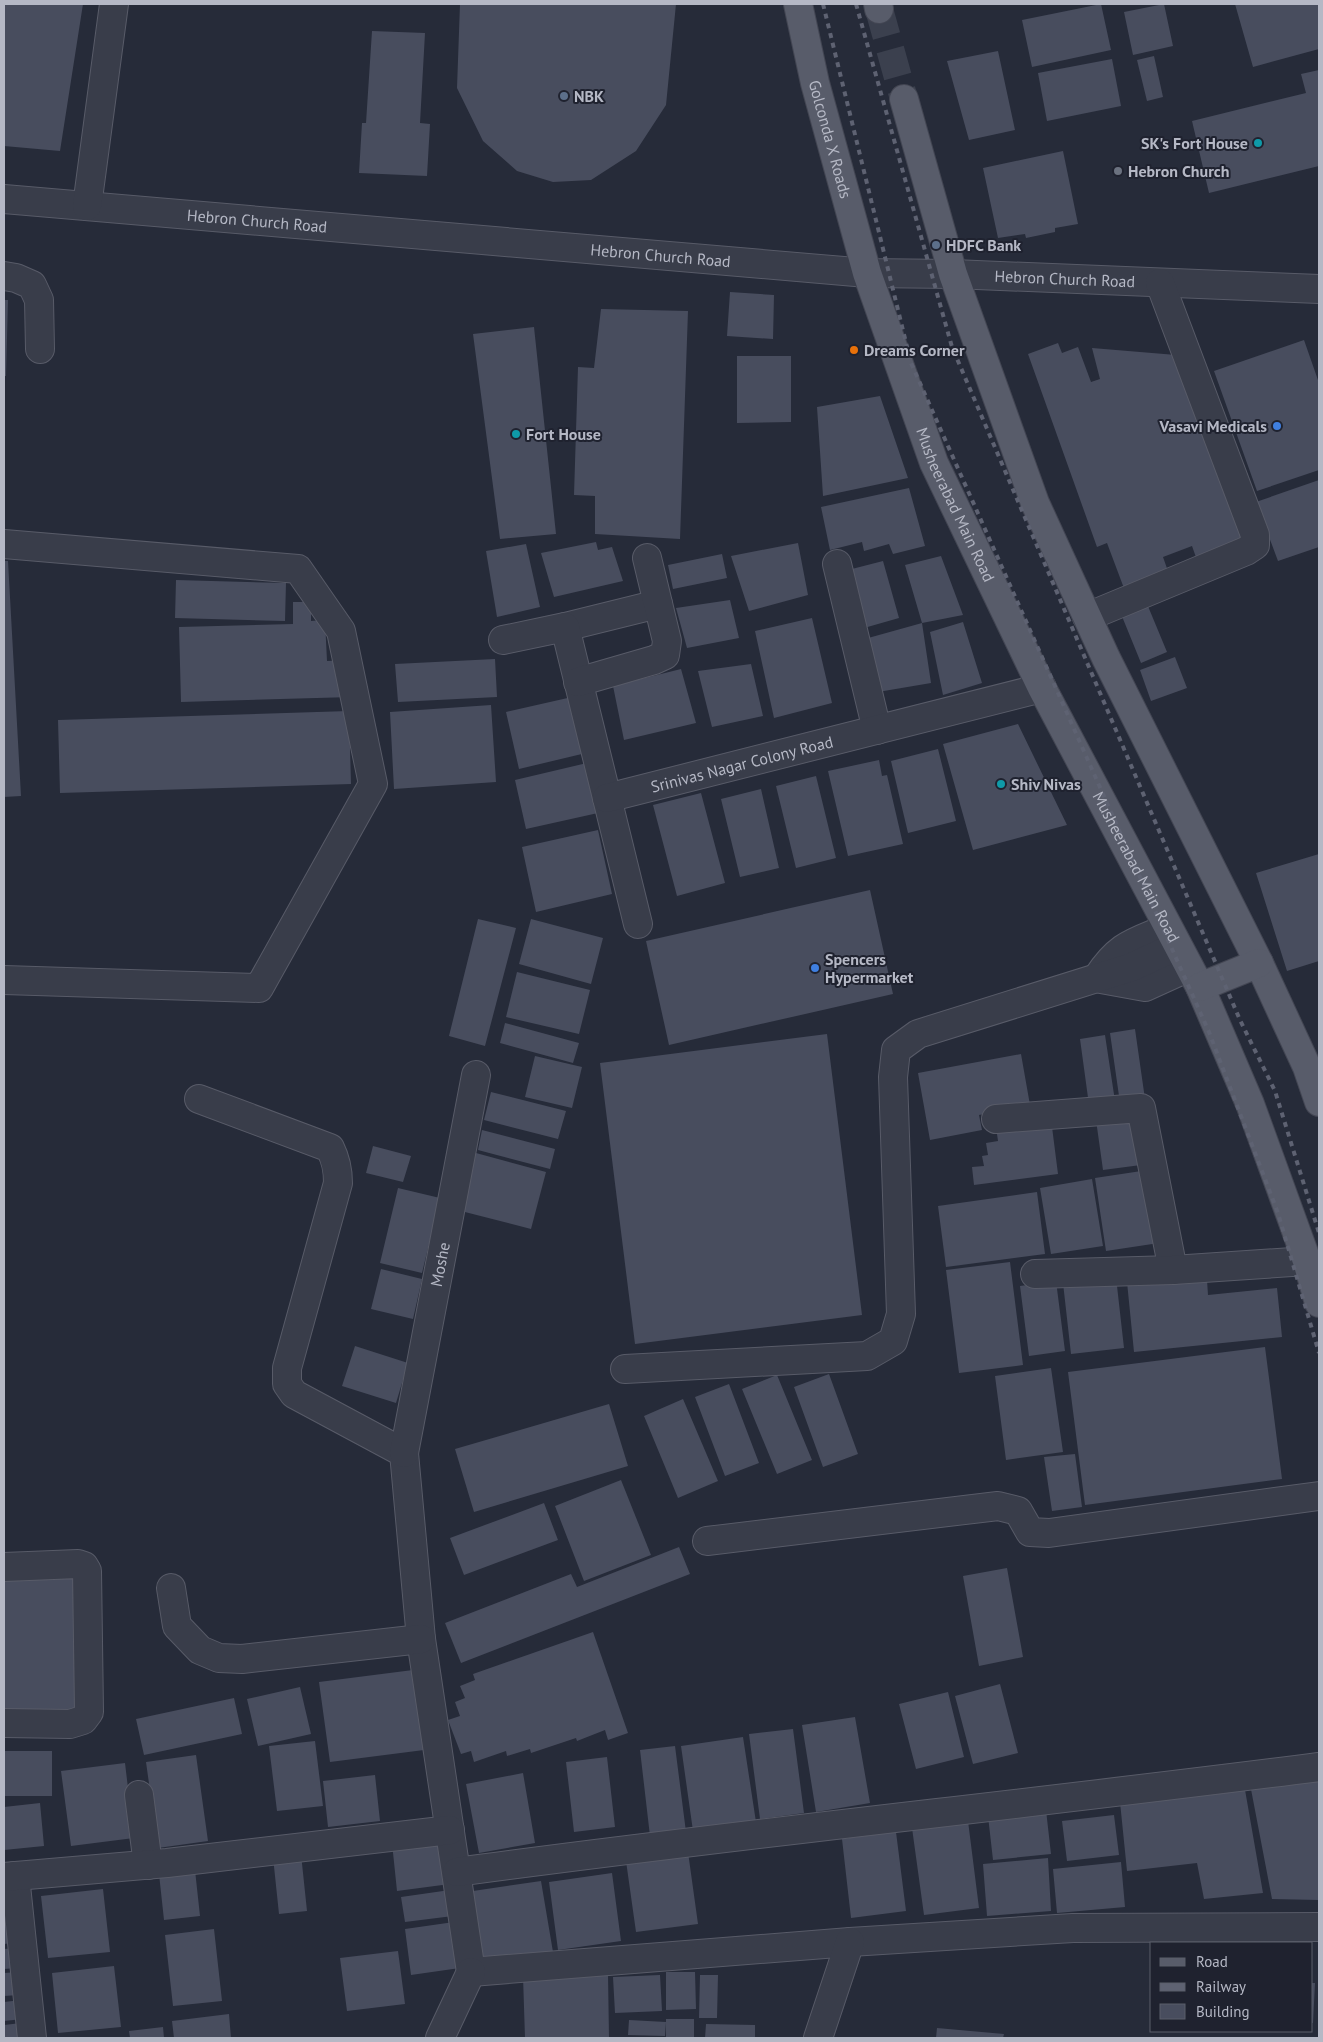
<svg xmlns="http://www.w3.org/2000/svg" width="1323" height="2042" viewBox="0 0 1323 2042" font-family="'PT Sans',sans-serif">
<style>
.building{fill:#484d5e}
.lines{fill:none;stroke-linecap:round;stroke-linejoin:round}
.major-tunnel{stroke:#3b404e;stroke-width:28;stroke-dasharray:28 14;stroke-linecap:butt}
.minor-casing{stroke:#585b68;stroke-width:30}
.major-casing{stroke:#434653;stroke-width:30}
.minor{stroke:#393d4a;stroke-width:28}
.major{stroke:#585c6a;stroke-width:28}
.rail{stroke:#5e6272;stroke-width:4;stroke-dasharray:5 5;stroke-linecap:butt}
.service-dot{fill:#5c6f8a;stroke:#1f222f;stroke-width:2}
.culture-dot{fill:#0f9aa8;stroke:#1f222f;stroke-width:2}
.worship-dot{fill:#6b7280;stroke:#1f222f;stroke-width:2}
.food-dot{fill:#e8710a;stroke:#1f222f;stroke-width:2}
.shop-dot{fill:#3f7fe0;stroke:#1f222f;stroke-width:2}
.labels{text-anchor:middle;stroke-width:4;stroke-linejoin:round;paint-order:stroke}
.poi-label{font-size:16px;font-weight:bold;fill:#b5b8c5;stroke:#1f222f;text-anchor:start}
.street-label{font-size:16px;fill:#b5b8c5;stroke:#1f222f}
</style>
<rect width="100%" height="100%" fill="#262b39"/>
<path class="building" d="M4,4h79l-23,147 -56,-5z
M460,4h216l-10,101 -30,46 -45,29 -38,2 -36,-11 -34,-30 -26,-53z
M1101,4l10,46 -79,17 -10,-47z
M1164,4l9,42 -40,9 -9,-43z
M1235,4h84v45l-66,18z
M372,31l53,2 -5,90 10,1 -3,52 -68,-3 3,-50h4z
M998,51l17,79 -46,10 -22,-79z
M1154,56l9,41 -16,4 -10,-41z
M1112,59l9,47 -74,15 -9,-48z
M1319,70v96l-110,27 -17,-72 114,-28 -5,-19z
M1063,151l15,73 -23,4v4l-29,6 -1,-4 -27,4 -15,-70z
M730,292l44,3 -1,44 -46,-3z
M4,300h4l-2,76h-2z
M601,309l87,2 -8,228 -85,-5v-38l-21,-1 4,-128 16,1z
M534,327l22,207 -56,5 -27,-205z
M1304,340l15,43v87l-62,21 -43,-120z
M1058,343l4,10 16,-6 13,35 9,-3 -8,-31 84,7 74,189 -52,19 -6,-17 -29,11 6,17 -44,17 -18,-48 -10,4 -69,-193z
M737,356h54v66l-54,1z
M880,396l28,82 -85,18 -6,-89z
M1319,480v67l-41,14 -22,-59z
M909,488l16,58 -32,8 -4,-10 -25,7 -2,-9 -32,8 -9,-43z
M596,542l2,8 14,-3 11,34 -69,16 -13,-44z
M798,543l10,52 -59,16 -18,-55z
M526,544l14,63 -43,10 -11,-66z
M722,554l5,24 -54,11 -5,-24z
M941,556l22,59 -41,8 -17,-58z
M4,561h4l13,235 -17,1z
M883,561l16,57 -35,10 -16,-58z
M176,580l110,3 -1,38 -110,-3z
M1145,599l22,53 -26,11 -22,-54z
M730,600l9,38 -52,10 -11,-40z
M293,602h18v19l14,-1 2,41 23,-1 2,37 -171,5 -2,-75 114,-3z
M812,618l20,85 -58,15 -19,-87z
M963,622l19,61 -39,12 -13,-63z
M922,623l9,60 -53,9 -17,-52z
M1175,657l12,31 -36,13 -11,-31z
M495,659l2,38 -99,5 -3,-38z
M751,664l12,52 -51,11 -14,-56z
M681,669l15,54 -72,17 -11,-54z
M572,697l14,56 -67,16 -13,-57z
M491,705l5,77 -102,7 -4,-77z
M349,711l2,73 -291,9 -2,-73z
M1018,724l49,101 -94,25 -30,-106z
M938,749l18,72 -48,12 -17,-72z
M879,760l3,16 5,-1 16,69 -55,12 -20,-85z
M587,763l11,50 -72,16 -11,-49z
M816,776l20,82 -40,10 -20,-82z
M761,789l18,79 -39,9 -19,-78z
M701,793l24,90 -48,13 -24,-91z
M598,830l14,64 -76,18 -14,-65z
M1319,854v107l-32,10 -31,-98z
M870,890l23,104 -224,51 -23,-104z
M478,919l38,9 -31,118 -36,-10z
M531,919l72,19 -12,46 -72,-20z
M517,972l73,18 -11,44 -73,-17z
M505,1023l74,20 -6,20 -73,-20z
M1135,1029l10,70 -25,4 -10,-70z
M827,1034l35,281 -227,29 -35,-281z
M1105,1035l10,66 -26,4 -9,-66z
M1021,1054l9,51 -51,10 3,15 -52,10 -12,-67z
M535,1056l47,11 -10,41 -47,-11z
M491,1092l75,19 -8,28 -74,-19z
M1133,1114l8,51 -38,5 -7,-50z
M1051,1119l7,55 -84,11 -2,-18 12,-1 -2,-10 6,-1 -2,-12 12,-2 -2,-14z
M482,1130l73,19 -5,20 -72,-19z
M373,1146l38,10 -8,26 -37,-9z
M476,1153l70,19 -15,57 -70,-18z
M1148,1170l11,73 -53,8 -11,-73z
M1092,1179l11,67 -52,8 -11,-66z
M398,1188l42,10 -18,75 -42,-10z
M1037,1192l8,62 -99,13 -8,-61z
M1010,1262l13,103 -64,8 -13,-103z
M381,1269l41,10 -9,40 -42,-10z
M1116,1277l8,71 -53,6 -8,-71z
M1207,1280l1,15 69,-7 5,49 -148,15 -7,-70z
M1056,1281l9,70 -36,5 -9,-70z
M355,1346l53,17 -12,40 -54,-17z
M1265,1347l17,132 -197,26 -17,-133z
M1051,1368l12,84 -57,8 -11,-84z
M829,1374l29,80 -35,13 -29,-80z
M777,1375l35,85 -35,14 -35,-85z
M729,1384l30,79 -34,13 -30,-79z
M683,1399l35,82 -40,17 -34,-82z
M609,1404l19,62 -154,46 -19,-63z
M1075,1454l7,53 -30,4 -8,-54z
M621,1480l30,75 -67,26 -29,-75z
M544,1503l14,37 -94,35 -14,-37z
M679,1547l11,27 -229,89 -16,-40 126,-49 6,13z
M1007,1568l16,89 -44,9 -16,-90z
M4,1576h73l-1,140h-72z
M593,1632l35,101 -20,7 -3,-10 -28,11 -1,-3 -45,15 -1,-4 -23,7 -1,-5 -32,11 -3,-11 -10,3 -13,-34 12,-4 -5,-14 10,-4 -5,-12 15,-6 -2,-6z
M413,1670l11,80 -94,12 -11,-80z
M1000,1684l18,69 -45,11 -18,-68z
M300,1687l11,47 -53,12 -11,-47z
M948,1692l16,65 -48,12 -17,-65z
M234,1698l8,36 -98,21 -8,-36z
M855,1717l15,86 -54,9 -14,-87z
M793,1729l11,84 -44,6 -11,-85z
M743,1737l13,85 -63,9 -12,-85z
M315,1741l8,65 -46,5 -8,-65z
M675,1746l11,86 -36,4 -10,-86z
M4,1751h48v45h-48z
M196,1755l12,86 -50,7 -12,-86z
M607,1757l8,70 -41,5 -8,-70z
M125,1763l9,75 -63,8 -10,-75z
M523,1773l12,70 -56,10 -13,-69z
M375,1775l5,46 -52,6 -5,-46z
M1319,1775v125l-47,-1 -22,-115z
M1244,1784l19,109 -59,6 -7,-36 -70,8 -7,-69z
M40,1803l4,43 -40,4v-43z
M1046,1810l5,44 -58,6 -5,-44z
M1114,1815l5,40 -52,6 -5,-40z
M968,1821l11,87 -55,7 -12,-87z
M896,1832l10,79 -55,7 -9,-79z
M444,1837l6,47 -53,7 -5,-48z
M688,1852l10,72 -62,8 -10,-71z
M301,1854l6,57 -28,3 -6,-57z
M1048,1858l3,53 -64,5 -4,-52z
M1121,1862l4,45 -68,6 -4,-44z
M195,1870l5,46 -36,4 -5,-46z
M612,1873l9,68 -63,9 -9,-68z
M541,1881l12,71 -69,11 -11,-72z
M103,1889l7,63 -62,6 -7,-62z
M450,1890l3,26 -48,6 -4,-25z
M13,1918l2,25 -11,1v-25z
M454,1922l6,46 -49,7 -6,-46z
M214,1929l8,72 -49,5 -8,-71z
M1176,1934l57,1v8h-57z
M16,1948l1,20 -13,1v-20z
M398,1951l7,53 -58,7 -7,-53z
M114,1966l7,61 -63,6 -6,-60z
M18,1972l1,23 -15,1v-23z
M666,1972h29l1,37 -30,1z
M608,1974l1,64h-84l-2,-62z
M660,1975l2,36 -47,2 -2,-36z
M700,1975h18l-1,43h-18z
M1312,1983h3l-2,40h-1z
M21,2000l2,19 -19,2v-19z
M229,2014l2,24h-57l-2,-17z
M666,2019h28v19h-28z
M629,2020l37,2 -1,14 -37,-1z
M21,2023l2,15h-19v-13z
M706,2024l49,1v13h-50z
M163,2027l1,11h-34l-1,-7z
M937,2028l67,6 -1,4h-67z"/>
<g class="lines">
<path class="major-tunnel" d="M879,9l25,90"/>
<g class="minor-casing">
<g id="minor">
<path id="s1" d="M4,199l863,74 86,1 366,15"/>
<path d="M87,206l27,-202"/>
<path d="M4,276l12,2 16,7 7,15 1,49"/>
<path d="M4,544l294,25 43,62 32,153 -114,204 -255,-8"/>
<path d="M837,564l40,166"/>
<path d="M1087,617l159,-66 9,-6v-10l-95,-252"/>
<path d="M565,627l93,-23"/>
<path d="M503,640l62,-13 73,297"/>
<path d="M578,682l76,-22 11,-5 2,-14 -20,-83"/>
<path id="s2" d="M607,798l435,-110"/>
<path d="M1097,978c22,-34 36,-35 71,-50"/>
<path d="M1101,979l44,8 44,-20"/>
<path d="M199,1099l131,49c6,12 8,21 8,35l-51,185v16l7,10 110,59 17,186 50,333 379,-30 223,-14 246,-1"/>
<path d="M996,1119l145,-11 32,162"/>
<path d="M1035,1274l138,-4 134,-9"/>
<path d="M625,1369l242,-13 26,-15 8,-27 -8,-237 3,-27 22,-16 214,-67 45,-21"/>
<path id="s3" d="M404,1453l72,-378"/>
<path d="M707,1541l291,-35 20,5 12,21 19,1 270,-37"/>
<path d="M4,1567l74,-3 6,2 3,5 2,141 -6,8 -13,4 -66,-1"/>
<path d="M171,1588l6,38 23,24 19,8 23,1 179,-20"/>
<path d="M139,1795l9,70"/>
<path d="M457,1872c287,-39 575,-68 862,-105"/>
<path d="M15,1876l17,162"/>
<path d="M4,1877l163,-14 283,-33"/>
<path d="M440,2038l31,-66"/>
<path d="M818,2038l32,-96"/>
</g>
</g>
<g class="major-casing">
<g id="major">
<path id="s4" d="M798,4l17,79 52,190 67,190 108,225 158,299 50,117 57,157 12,42"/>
<path d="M878,4l1,5"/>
<path d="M904,99l49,175 82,229 71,155 153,305 48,104 12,35"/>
<path d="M1200,987l59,-24"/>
</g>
</g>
<use href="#minor" class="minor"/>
<use href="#major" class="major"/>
<path class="rail" d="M823,4l88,359 298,669 69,181 41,140
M856,4l96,343 288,673 35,71 44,142"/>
</g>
<g class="service-dot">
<circle cx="564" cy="96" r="5"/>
<circle cx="936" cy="245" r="5"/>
</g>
<g class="culture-dot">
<circle cx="1258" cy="143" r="5"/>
<circle cx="516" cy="434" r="5"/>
<circle cx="1001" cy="784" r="5"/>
</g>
<circle class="worship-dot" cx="1118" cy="171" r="5"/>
<circle class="food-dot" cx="854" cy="350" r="5"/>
<g class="shop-dot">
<circle cx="1277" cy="426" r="5"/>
<circle cx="815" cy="968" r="5"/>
</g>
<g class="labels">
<g class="poi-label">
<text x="574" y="102">NBK</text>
<text x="1248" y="149" text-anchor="end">SK's Fort House</text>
<text x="1128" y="177">Hebron Church</text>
<text x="946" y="251">HDFC Bank</text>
<text x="864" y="356">Dreams Corner</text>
<text x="1267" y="432" text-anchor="end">Vasavi Medicals</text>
<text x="526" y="440">Fort House</text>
<text x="1011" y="790">Shiv Nivas</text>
<text x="825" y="965">Spencers<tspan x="825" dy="18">Hypermarket</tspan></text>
</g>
<g class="street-label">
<text dy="6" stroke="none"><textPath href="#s4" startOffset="139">Golconda X Roads</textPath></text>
<text dy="6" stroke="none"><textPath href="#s1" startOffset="254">Hebron Church Road</textPath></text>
<text dy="6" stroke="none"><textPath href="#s1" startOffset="659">Hebron Church Road</textPath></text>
<text dy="6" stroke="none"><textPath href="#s1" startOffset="1064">Hebron Church Road</textPath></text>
<text dy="6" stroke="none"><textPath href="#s4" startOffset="526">Musheerabad Main Road</textPath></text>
<text dy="6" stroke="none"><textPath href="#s2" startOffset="139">Srinivas Nagar Colony Road</textPath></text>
<text dy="6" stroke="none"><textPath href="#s4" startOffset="931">Musheerabad Main Road</textPath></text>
<text dy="6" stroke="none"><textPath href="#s3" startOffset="192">Moshe</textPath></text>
</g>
</g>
<rect width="1323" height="2042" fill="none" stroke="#b5b8c5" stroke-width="10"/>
<rect x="1150" y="1942" width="162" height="90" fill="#1f222f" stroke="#5b5e6b"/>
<rect x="1160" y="1958" width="25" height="8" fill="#585c6a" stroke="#5b5e6b"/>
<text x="1196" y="1967" font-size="15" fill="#b5b8c5">Road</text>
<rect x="1160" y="1983" width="25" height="8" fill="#5e6272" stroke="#5b5e6b"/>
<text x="1196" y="1992" font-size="15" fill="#b5b8c5">Railway</text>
<rect x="1160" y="2004" width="25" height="15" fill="#484d5e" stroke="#5b5e6b"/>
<text x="1196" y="2017" font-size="15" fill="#b5b8c5">Building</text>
</svg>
